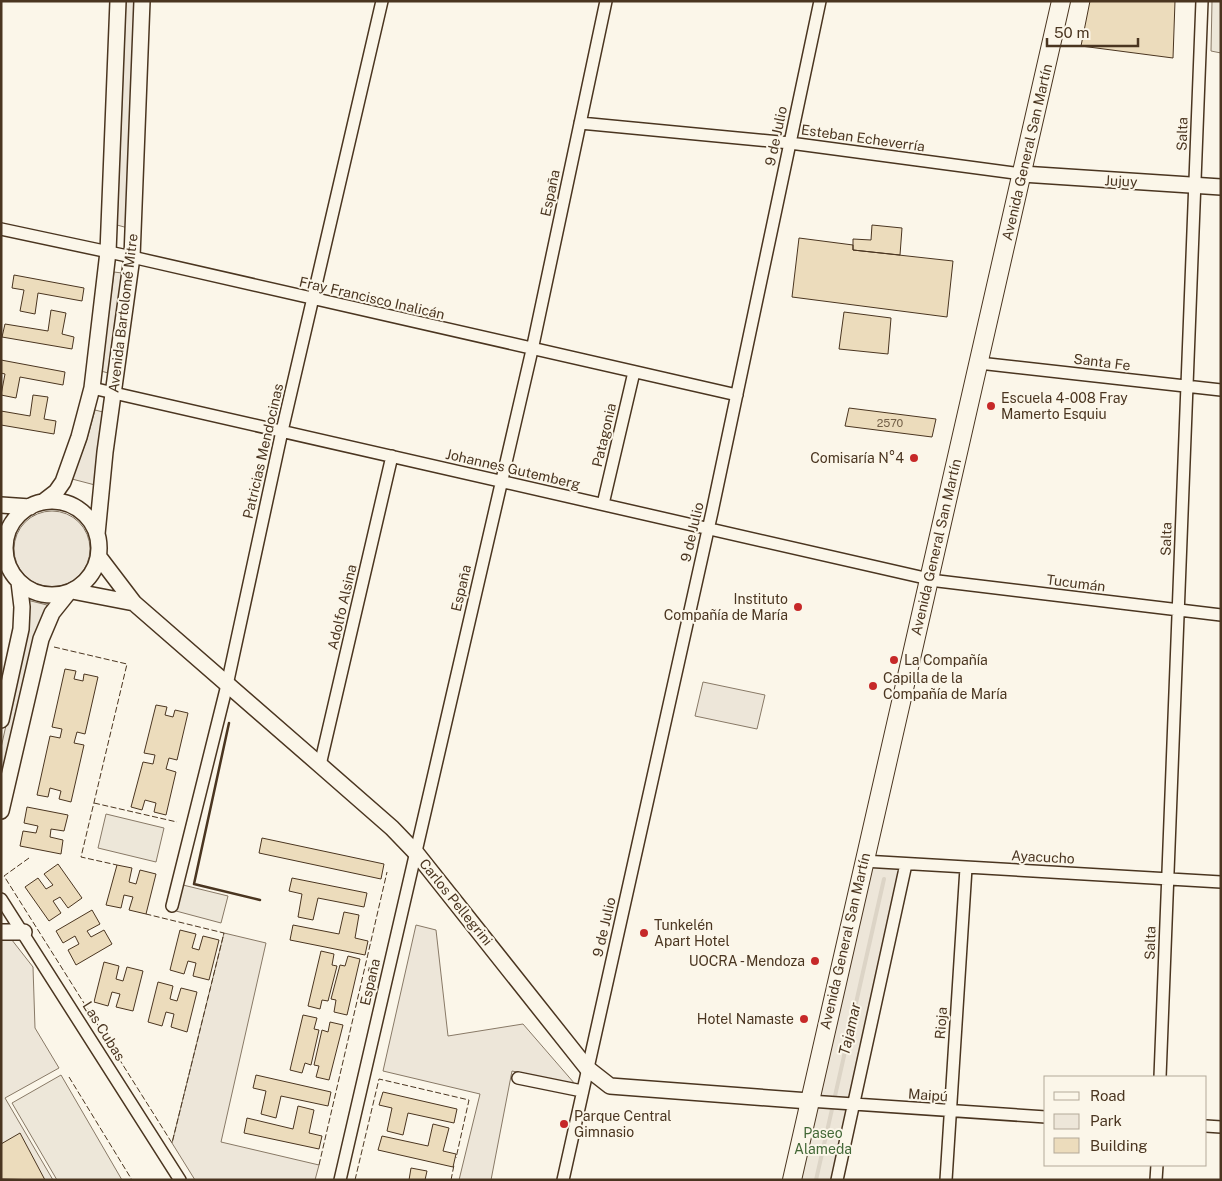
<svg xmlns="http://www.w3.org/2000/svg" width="1222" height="1181" viewBox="0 0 1222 1181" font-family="'Public Sans',sans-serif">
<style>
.green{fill:#ede6d9;stroke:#887966}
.parking{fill:#ede7d9;stroke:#887966}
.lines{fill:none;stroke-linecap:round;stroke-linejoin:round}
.stream{stroke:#dcd4c6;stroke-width:4}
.building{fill:#ecdcbc;stroke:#4a3520}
.street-casing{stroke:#4a3520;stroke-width:14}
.secondary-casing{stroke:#4a3520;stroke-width:18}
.primary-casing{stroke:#4a3520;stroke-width:20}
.street{stroke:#fbf6e9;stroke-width:11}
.secondary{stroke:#fbf6e9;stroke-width:15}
.primary{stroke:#fbf6e9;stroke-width:18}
.fence{stroke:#4a3520;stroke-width:1;stroke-dasharray:6 2.5;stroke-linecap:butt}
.wall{stroke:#4a3520;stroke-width:2.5}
.poi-dot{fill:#c62828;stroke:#fbf6e9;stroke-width:2}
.labels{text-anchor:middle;stroke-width:4;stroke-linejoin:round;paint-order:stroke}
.number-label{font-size:11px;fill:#725f47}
.street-label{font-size:14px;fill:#4a3520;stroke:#fbf6e9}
.poi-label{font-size:14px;fill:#4a3520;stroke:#fbf6e9;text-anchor:start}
.park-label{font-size:14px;fill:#436837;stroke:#fbf6e9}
.water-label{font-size:15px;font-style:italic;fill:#4a3520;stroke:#fbf6e9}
</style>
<rect width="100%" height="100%" fill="#fbf6e9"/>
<path class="green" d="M126,1h9l-7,227 -11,-3z
M114,272l8,1 -14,100 -7,-2z
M95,410l8,2 -8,73 -23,-6 15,-40z
M14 549a38 38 0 1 1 76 0a38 38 0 1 1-76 0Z
M27,600l20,5 -14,34 -32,137v-28l24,-109z
M703,682l62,13 -8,34 -62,-13z
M863,861l43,3 -69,316h-45z
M416,925l20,5 12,106 75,-12 52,60 -63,-13 -21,109h-32l21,-86 -97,-23z
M1,926l32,41 2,61 24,40 -54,30 48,82h-52z
M224,933l42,10 -45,199 98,23 -4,15h-120l-23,-37z"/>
<path class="parking" d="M1212,1h9v52l-10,-2z
M106,814l58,14 -8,34 -58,-14z
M183,885l45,11 -7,27 -45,-12z
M61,1075l61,105h-65l-45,-77z"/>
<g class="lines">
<path class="stream" d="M816,1180l68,-301"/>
</g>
<path class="building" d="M1090,1h85l-2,57 -92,-12z
M872,225l30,3 -2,27 -47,-5v-11l18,1z
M799,238l54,7v5l100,11 -6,56 -155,-20z
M14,275l70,13 -2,13 -44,-8 -3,21 -15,-3 4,-21 -12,-2z
M51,310l15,3 -4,21 12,3 -2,12 -70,-12 3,-13 43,7z
M844,312l47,6 -3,36 -49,-5z
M1,360l64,12 -2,13 -43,-8 -4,21 -15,-3 4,-21 -4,-1z
M33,395l15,2 -4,22 12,2 -2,13 -53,-9v-14l29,5z
M849,408l87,11 -4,18 -87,-11z
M65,669l11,2 -2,8 9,2 1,-7 14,3 -13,57 -8,-2 -3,11 10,2 -13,57 -12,-3 2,-8 -11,-3 -2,9 -11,-2 13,-59 10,2 2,-9 -10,-2z
M156,705l11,2 -2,8 8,2 2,-7 13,3 -11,47 -8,-2 -3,11 10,3 -10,43 -12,-3 2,-9 -11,-3 -3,10 -11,-3 12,-45 10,2 2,-9 -11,-2z
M27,807l41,8 -4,16 -13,-2 -1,8 13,3 -2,14 -41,-8 3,-15 13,2 2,-7 -14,-3z
M262,838l122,26 -3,15 -122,-26z
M58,864l24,34 -14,10 -8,-11 -7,4 8,12 -12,8 -24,-34 13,-9 8,11 7,-4 -9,-11z
M117,865l15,3 -3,14 7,2 4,-14 16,4 -10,40 -17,-4 4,-13 -9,-2 -3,13 -15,-3z
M292,878l75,15 -3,14 -46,-9 -5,22 -15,-3 4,-23 -13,-3z
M92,910l8,14 -13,7 4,6 13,-7 8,14 -36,21 -8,-15 11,-6 -4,-8 -12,7 -7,-12z
M344,912l15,3 -4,23 13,3 -3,14 -75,-15 3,-15 46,9z
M180,930l16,4 -4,14 7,2 4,-14 16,4 -10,40 -16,-4 3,-13 -8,-2 -4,13 -14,-4z
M321,951l13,3 -2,11 5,1 -9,35 -6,-1 -2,9 -12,-3z
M348,956l12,3 -13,56 -13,-3 2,-12 -5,-1 9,-34 5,1z
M104,962l15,4 -3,13 7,2 4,-14 16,4 -10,40 -17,-4 4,-13 -8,-2 -4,14 -14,-4z
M158,982l15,4 -3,13 7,2 4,-13 16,4 -10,40 -16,-5 3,-13 -8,-2 -4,14 -14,-4z
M303,1015l14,3 -3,11 5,1 -8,35 -6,-2 -3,10 -12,-3z
M330,1022l13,3 -14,55 -13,-3 3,-11 -5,-1 8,-35 6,2z
M256,1075l75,17 -3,14 -47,-10 -5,22 -15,-4 5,-23 -13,-3z
M383,1092l74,17 -3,14 -46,-10 -5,22 -16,-4 5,-23 -13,-3z
M298,1106l16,4 -5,23 13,3 -3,13 -75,-16 3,-15 46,11z
M433,1124l16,4 -6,23 13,3 -3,13 -75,-17 4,-14 46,10z
M20,1133l25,47 -44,-1v-35z
M411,1168l16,3 -2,9h-16z"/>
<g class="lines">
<g class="street-casing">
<path id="street" d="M580,123l210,20 232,31
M1,229l131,28 605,138
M979,363l242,27
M92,388l846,193 283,34
M603,504l31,-132
M320,765l72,-309
M863,861l358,21
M1,899l179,281
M172,906l55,-221 55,-254 100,-430
M1160,1077l42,-1076
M518,1078l64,13
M809,1101l237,16
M1206,1126l15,1
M340,1180l192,-830 74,-349
M563,1180l149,-668 108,-511
M837,1180l69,-316
M946,1180l20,-312
M1156,1180l1,-15"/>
</g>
<g class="secondary-casing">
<path id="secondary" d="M1022,174l199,13
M5 548a47 47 0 1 1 94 0a47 47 0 1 1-94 0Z
M43,502l13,-10 7,-10 16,-45 13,-49 16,-136 10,-251
M1,505l29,2
M97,534l8,-82 27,-195 10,-256
M99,557l35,46 186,162 72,63 25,26 170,214 23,18 199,15
M72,591l62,12
M1,720l20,-91 1,-22 -3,-25
M1,811l40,-172 11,-26 16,-20
M1,932h23"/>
</g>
<g class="primary-casing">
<path id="primary" d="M792,1180l269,-1179"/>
</g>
<use href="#street" class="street"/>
<use href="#secondary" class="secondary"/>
<use href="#primary" class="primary"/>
<path class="fence" d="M54,647l73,17 -46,193 36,8
M94,803l83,19
M29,858l-25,18 168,267 52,-210 -78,-19
M69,1077l63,103
M319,1165l68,-293
M355,1180l24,-101 90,21 -13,58
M451,1180l3,-15"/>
<path class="wall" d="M229,723l-35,161 66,16"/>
</g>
<g class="poi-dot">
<circle cx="991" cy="406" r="5"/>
<circle cx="914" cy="458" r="5"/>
<circle cx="798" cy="607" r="5"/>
<circle cx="894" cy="660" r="5"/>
<circle cx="873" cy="686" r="5"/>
<circle cx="644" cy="933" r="5"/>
<circle cx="815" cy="961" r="5"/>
<circle cx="804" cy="1019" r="5"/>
<circle cx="564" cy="1124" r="5"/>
</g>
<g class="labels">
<g class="number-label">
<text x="890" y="427">2570</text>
</g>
<g class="street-label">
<text transform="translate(1182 134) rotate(-88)" y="5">Salta</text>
<text transform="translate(776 136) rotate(-78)" y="5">9 de Julio</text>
<text transform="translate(863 138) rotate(8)" y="5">Esteban Echeverría</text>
<text transform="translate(1027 152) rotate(-77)" y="5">Avenida General San Martín</text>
<text transform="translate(1121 181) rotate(3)" y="5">Jujuy</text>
<text transform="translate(550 193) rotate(-78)" y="5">España</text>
<text transform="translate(372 298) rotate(13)" y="5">Fray Francisco Inalicán</text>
<text transform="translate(123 313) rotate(-83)" y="5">Avenida Bartolomé Mitre</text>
<text transform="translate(1102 362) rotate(7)" y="5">Santa Fe</text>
<text transform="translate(604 435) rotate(-77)" y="5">Patagonia</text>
<text transform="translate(263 451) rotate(-77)" y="5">Patricias Mendocinas</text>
<text transform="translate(513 469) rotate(13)" y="5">Johannes Gutemberg</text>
<text transform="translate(692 532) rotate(-77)" y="5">9 de Julio</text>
<text transform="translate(1166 539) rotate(-88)" y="5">Salta</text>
<text transform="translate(936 547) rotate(-77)" y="5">Avenida General San Martín</text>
<text transform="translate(1076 583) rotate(7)" y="5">Tucumán</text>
<text transform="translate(461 588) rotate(-77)" y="5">España</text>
<text transform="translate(342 607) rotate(-77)" y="5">Adolfo Alsina</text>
<text transform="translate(1043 857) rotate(3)" y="5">Ayacucho</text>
<text transform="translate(456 902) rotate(51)" y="5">Carlos Pellegrini</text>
<text transform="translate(604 927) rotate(-77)" y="5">9 de Julio</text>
<text transform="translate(845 941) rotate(-77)" y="5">Avenida General San Martín</text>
<text transform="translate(1150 943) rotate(-88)" y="5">Salta</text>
<text transform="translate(370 982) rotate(-77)" y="5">España</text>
<text transform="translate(941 1023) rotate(-86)" y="5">Rioja</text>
<text transform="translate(104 1031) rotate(58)" y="5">Las Cubas</text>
<text transform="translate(928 1095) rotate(4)" y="5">Maipú</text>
</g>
<g class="poi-label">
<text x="1001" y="403">Escuela 4-008 Fray<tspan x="1001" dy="16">Mamerto Esquiu</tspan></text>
<text x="904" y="463" text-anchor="end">Comisaría N°4</text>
<text x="788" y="604" text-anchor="end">Instituto<tspan x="788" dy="16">Compañía de María</tspan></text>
<text x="904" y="665">La Compañía</text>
<text x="883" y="683">Capilla de la<tspan x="883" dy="16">Compañía de María</tspan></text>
<text x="654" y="930">Tunkelén<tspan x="654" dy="16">Apart Hotel</tspan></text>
<text x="805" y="966" text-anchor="end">UOCRA - Mendoza</text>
<text x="794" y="1024" text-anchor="end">Hotel Namaste</text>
<text x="574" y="1121">Parque Central<tspan x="574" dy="16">Gimnasio</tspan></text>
</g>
<g class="park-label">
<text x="823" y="1138">Paseo<tspan x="823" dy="16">Alameda</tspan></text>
</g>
<g class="water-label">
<text transform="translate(850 1029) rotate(-77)" y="5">Tajamar</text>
</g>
</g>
<rect width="1222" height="1181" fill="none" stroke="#4a3520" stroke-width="5"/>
<rect x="1044" y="1076" width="162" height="90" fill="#fbf6e9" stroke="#b4a999"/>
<rect x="1054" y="1092" width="25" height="8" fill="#fbf6e9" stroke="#b4a999"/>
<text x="1090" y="1101" font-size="15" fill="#4a3520">Road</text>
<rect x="1054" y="1114" width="25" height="15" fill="#ede6d9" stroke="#b4a999"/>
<text x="1090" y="1126" font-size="15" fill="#4a3520">Park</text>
<rect x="1054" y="1138" width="25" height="15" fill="#ecdcbc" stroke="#b4a999"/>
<text x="1090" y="1151" font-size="15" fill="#4a3520">Building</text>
<path d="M1047 38v8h91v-8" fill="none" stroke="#4a3520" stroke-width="2.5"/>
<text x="1054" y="38" font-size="15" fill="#4a3520" stroke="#fbf6e9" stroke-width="4" paint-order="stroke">50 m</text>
</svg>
